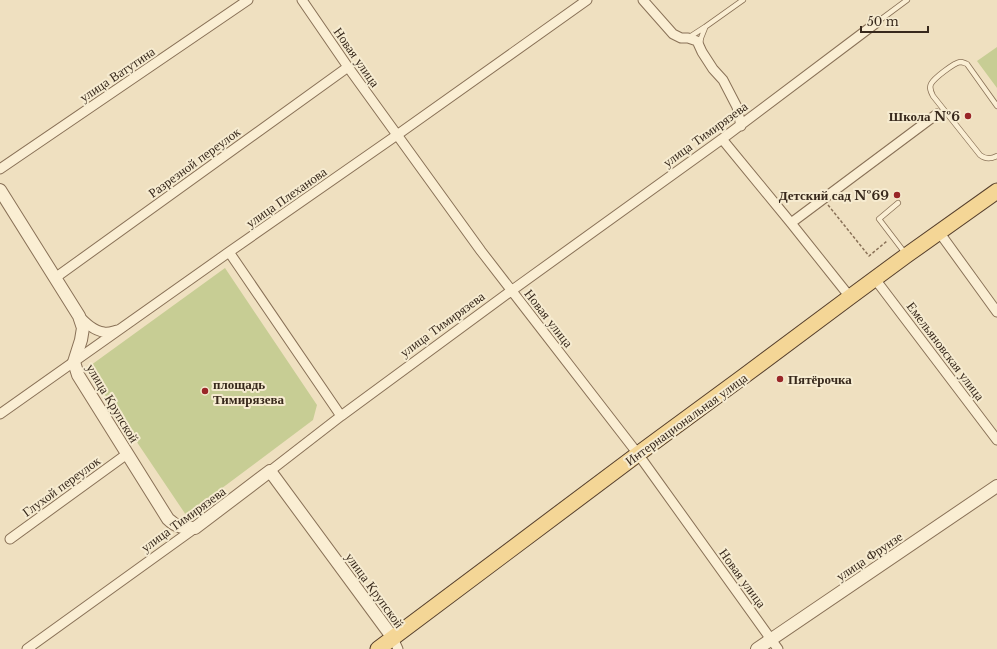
<svg xmlns="http://www.w3.org/2000/svg" width="997" height="649" viewBox="0 0 997 649" font-family="'Libre Baskerville',serif">
<style>
.green{fill:#c7cd94}
.lines{fill:none;stroke-linecap:round;stroke-linejoin:round}
.service-casing{stroke:#897157;stroke-width:6}
.minor-casing{stroke:#897157;stroke-width:11}
.tertiary-casing{stroke:#897157;stroke-width:14}
.primary-casing{stroke:#563f2c;stroke-width:17}
.path{stroke:#897157;stroke-width:1.5;stroke-dasharray:3 2;stroke-linecap:butt}
.service{stroke:#faeed3;stroke-width:4.5}
.minor{stroke:#faeed3;stroke-width:9}
.tertiary{stroke:#faeed3;stroke-width:12}
.primary{stroke:#f4d696;stroke-width:15}
.poi-dot{fill:#992628;stroke:#f6ebd0;stroke-width:1.5}
.labels{text-anchor:middle;stroke-width:4;stroke-linejoin:round;paint-order:stroke}
.street-label{font-size:13px;fill:#38291c;stroke:#f6ebd0}
.poi-label{font-size:13px;font-weight:bold;fill:#38291c;stroke:#f6ebd0;text-anchor:end}
</style>
<rect width="100%" height="100%" fill="#efe0c0"/>
<path class="green" d="M997,47v41l-20,-27z
M225,268l92,137 -4,15 -127,95 -99,-147z"/>
<g class="lines">
<g class="service-casing">
<path id="service" d="M876,23l31,-23
M688,38l17,-11 38,-27
M700,44l1,-6 4,-10
M997,106l-30,-42c-3,-1 -4,-2 -7,-2 -6,1 -26,16 -29,22 -2,4 0,8 2,12l47,59c5,4 11,4 17,1
M898,203l-19,16 26,34"/>
</g>
<g class="minor-casing">
<path id="minor" d="M302,0l46,67 133,184 157,203 140,195
M643,0l30,34 8,4h7l9,3 5,11 11,17 10,11 14,27 4,19
M722,139l69,84 59,74
M0,169l248,-169
M791,223l146,-109
M939,232l58,80
M229,252l112,164
M55,278l293,-211
M875,279l122,161
M79,316c7,7 15,15 25,16 4,1 9,-1 13,-2
M0,414l229,-162 168,-117 190,-135
M270,471l71,-55 170,-125 211,-152 154,-116
M10,539l117,-85
M393,638l5,11
M27,649l168,-121"/>
</g>
<g class="tertiary-casing">
<path id="tertiary" d="M0,190l79,126 4,12 -2,12 -7,22 4,13 90,144c8,8 16,9 27,9l75,-57 123,167
M757,649l240,-163"/>
</g>
<g class="primary-casing">
<path id="primary" d="M378,649l260,-195 106,-78 106,-79 57,-42 90,-64"/>
</g>
<path class="path" d="M828,205l41,51 18,-15"/>
<use href="#service" class="service"/>
<use href="#minor" class="minor"/>
<use href="#tertiary" class="tertiary"/>
<use href="#primary" class="primary"/>
</g>
<g class="poi-dot">
<circle cx="968" cy="116" r="4"/>
<circle cx="897" cy="195" r="4"/>
<circle cx="780" cy="379" r="4"/>
<circle cx="205" cy="391" r="4"/>
</g>
<g class="labels">
<g class="street-label">
<text transform="translate(357 57) rotate(55)" y="5">Новая улица</text>
<text transform="translate(117 74) rotate(-34)" y="5">улица Ватутина</text>
<text transform="translate(705 134) rotate(-36)" y="5">улица Тимирязева</text>
<text transform="translate(194 162) rotate(-36)" y="5">Разрезной переулок</text>
<text transform="translate(286 197) rotate(-35)" y="5">улица Плеханова</text>
<text transform="translate(549 318) rotate(52)" y="5">Новая улица</text>
<text transform="translate(442 324) rotate(-36)" y="5">улица Тимирязева</text>
<text transform="translate(946 351) rotate(53)" y="5">Емельяновская улица</text>
<text transform="translate(113 403) rotate(59)" y="5">улица Крупской</text>
<text transform="translate(686 419) rotate(-36)" y="5">Интернациональная улица</text>
<text transform="translate(61 486) rotate(-36)" y="5">Глухой переулок</text>
<text transform="translate(183 519) rotate(-36)" y="5">улица Тимирязева</text>
<text transform="translate(869 556) rotate(-34)" y="5">улица Фрунзе</text>
<text transform="translate(743 578) rotate(54)" y="5">Новая улица</text>
<text transform="translate(375 590) rotate(54)" y="5">улица Крупской</text>
</g>
<g class="poi-label">
<text x="960" y="121">Школа №6</text>
<text x="889" y="200">Детский сад №69</text>
<text x="788" y="384" text-anchor="start">Пятёрочка</text>
<text x="213" y="389" text-anchor="start">площадь<tspan x="213" dy="15">Тимирязева</tspan></text>
</g>
</g>
<path d="M861 26v6h67v-6" fill="none" stroke="#38291c" stroke-width="2"/>
<text x="867" y="26" font-size="12" fill="#38291c" stroke="#f6ebd0" stroke-width="3" paint-order="stroke">50 m</text>
</svg>
